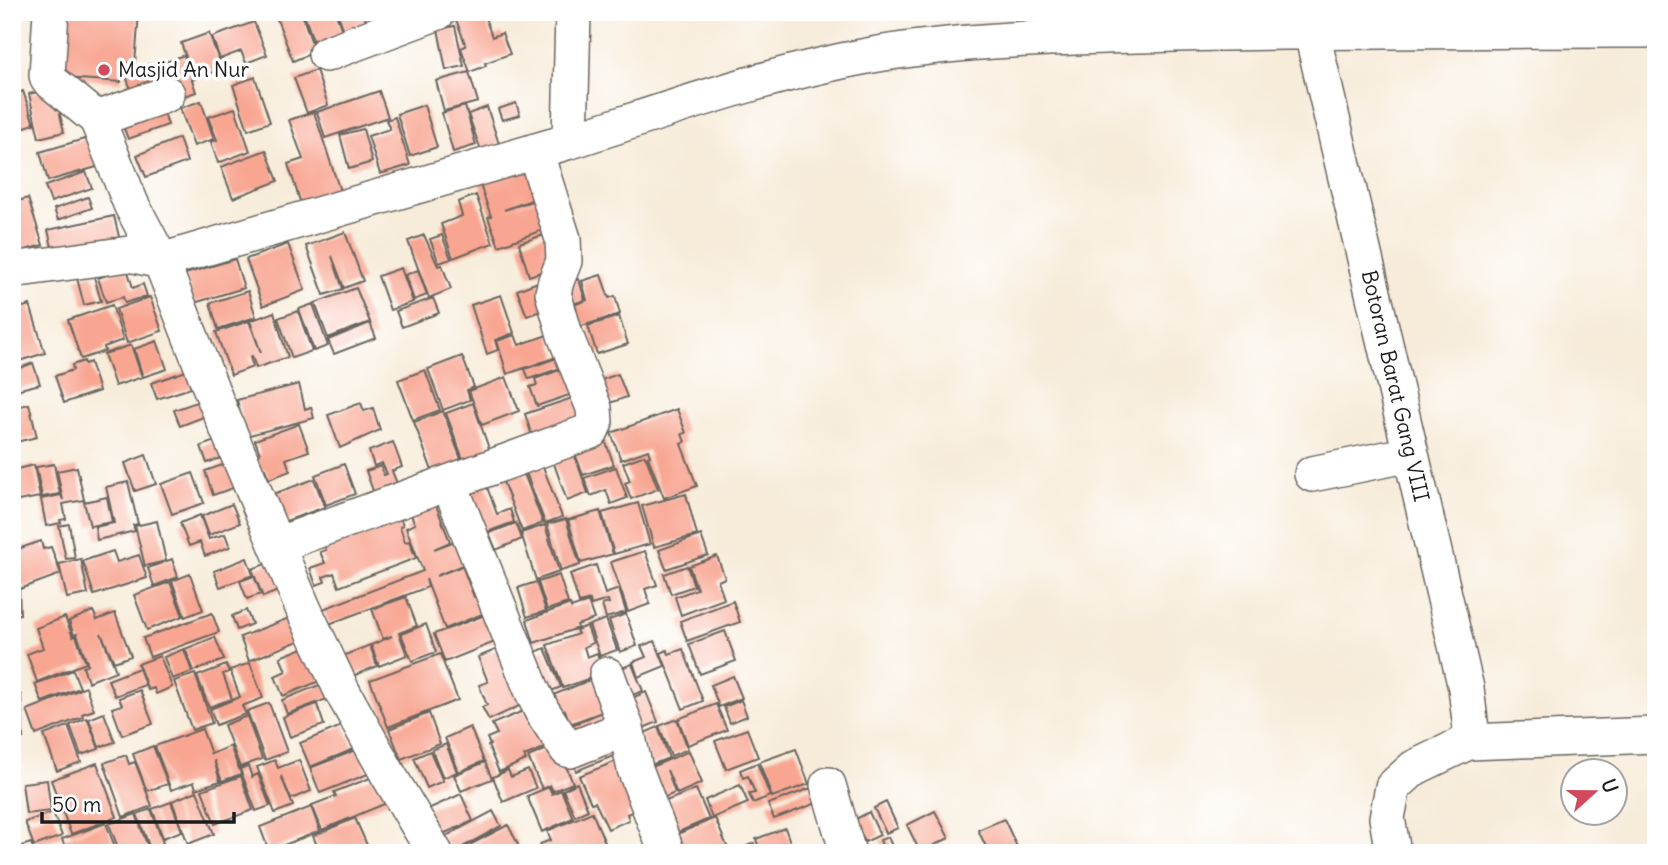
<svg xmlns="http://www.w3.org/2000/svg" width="1668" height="865" viewBox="0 0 1668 865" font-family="Delius,sans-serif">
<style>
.building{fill:#f8a692}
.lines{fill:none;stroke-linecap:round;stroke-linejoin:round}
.minor-casing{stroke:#69655e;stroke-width:38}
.minor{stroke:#fff;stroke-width:35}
.poi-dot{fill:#d1495b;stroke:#fff;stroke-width:2.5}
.labels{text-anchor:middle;stroke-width:7;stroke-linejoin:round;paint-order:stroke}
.poi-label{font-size:21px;fill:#1c1c1c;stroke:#fff;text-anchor:start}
.street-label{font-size:21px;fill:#1c1c1c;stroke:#fff}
</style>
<rect width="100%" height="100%" fill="#fff"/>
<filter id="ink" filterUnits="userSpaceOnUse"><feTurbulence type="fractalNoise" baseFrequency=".0143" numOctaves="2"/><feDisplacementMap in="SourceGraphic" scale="14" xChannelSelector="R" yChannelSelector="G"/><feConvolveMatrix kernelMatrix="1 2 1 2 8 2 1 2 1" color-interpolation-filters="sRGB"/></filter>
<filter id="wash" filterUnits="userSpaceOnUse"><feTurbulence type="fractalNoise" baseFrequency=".00686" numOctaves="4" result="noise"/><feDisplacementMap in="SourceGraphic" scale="28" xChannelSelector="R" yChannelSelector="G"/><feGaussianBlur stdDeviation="1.57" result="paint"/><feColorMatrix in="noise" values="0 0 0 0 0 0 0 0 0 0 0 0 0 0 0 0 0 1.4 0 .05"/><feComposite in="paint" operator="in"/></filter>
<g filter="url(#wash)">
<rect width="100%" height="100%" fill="#f7ecda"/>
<g id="blocks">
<path class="building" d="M57,12h82l-4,52 -13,-2 -1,20 -70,-5z
M280,12h21l14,40 -22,9 -18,-47z
M303,12h32l11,29 -29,10z
M337,12h26l8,23 -22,8z
M467,12h16l9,25 10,-4 8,21 -25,9 1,3 -16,6 -9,-24 5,-2 -11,-29z
M254,22l13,33 -21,8 -5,-12 -21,8 -8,-22z
M455,26l9,40 -18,4 -8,-41z
M209,33l13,36 -28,10 -13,-36z
M184,55l12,37 -21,7 -12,-36z
M149,64l3,9 9,-4 8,19 -34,13 -10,-28z
M316,70l12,35 -21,8 -13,-35z
M469,72l9,30 -34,9 -8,-30z
M255,77l15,45 -22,8 -15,-45z
M54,88l10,44 -25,6 -10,-44z
M23,91l11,33 -20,7 -2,-36z
M379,91l9,26 -63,21 -8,-26z
M160,101l8,24 -40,14 -9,-24z
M201,101l13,38 -20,7 -14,-38z
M516,103l4,12 -18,5 -4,-11z
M424,105l13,42 -27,9 -13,-42z
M465,106l11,39 -23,7 -11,-39z
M487,107l13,40 -18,6 -14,-39z
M235,108l15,43 -32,12 -7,-21 6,-2 -9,-23z
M314,112l26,79 -39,13 -13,-40 15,-5 -14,-39z
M395,117l15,48 -30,9 -12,-38 22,-7 -4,-9z
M363,129l9,33 -23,7 -9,-34z
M91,137l9,29 -52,15 -8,-29z
M179,138l8,24 -41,15 -9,-22z
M266,150l12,31 -45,17 -12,-31z
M531,163l9,34 -36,13 37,-12 10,29 -52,19 -11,-29 3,-1 -12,-34z
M86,172l6,16 -41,14 -6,-16z
M476,195l17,48 -40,15 -12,-34 21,-8 -4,-14z
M88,197l4,11 -34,12 -4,-11z
M28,198l15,47 -31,9v-51z
M114,216l7,29 -66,15 -7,-30z
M345,232l18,49 -19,7 -12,-32 11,33 -19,6 -18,-49z
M547,234l10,33 -28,9 -10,-33z
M424,235l14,31 4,-1 9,24 -22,9 -21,-57z
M442,235l9,24 -12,4 -9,-24z
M288,244l17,46 -42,16 -17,-47z
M235,259l9,29 -50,15 -9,-29z
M127,268l6,20 10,-4 4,12 -22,7 -2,-6 -17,5 -8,-24z
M401,268l12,34 -23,8 -12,-34z
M418,270l9,25 -13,5 -9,-25z
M93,273l8,28 -17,4 -7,-27z
M601,275l8,23 6,-2 5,18 -51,16 -7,-21 25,-9 -5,-19z
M579,279l6,21 -21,7 -7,-21z
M543,280l3,29 -19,7 -10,-26z
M356,288l14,34 -42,16 -13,-35z
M248,291l8,26 -38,12 -8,-26z
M501,295l13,38 -19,7 3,10 -11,4 -16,-49z
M150,297l12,34 -35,12 -11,-34z
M433,298l6,15 -37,14 -6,-16z
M313,304l15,42 -14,5 -15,-42z
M30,305l15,48 -26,8 -7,-24v-27z
M112,305l11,35 -19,7 1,4 -24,8 -13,-39z
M298,311l14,40 -20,7 -14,-40z
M274,312l14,45 -32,11 -4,-12 -2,1 3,10 -22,8 -15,-43 33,-11 12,32 -11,-32z
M619,316l9,28 -31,10 -9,-28z
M370,323l6,15 -42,16 -6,-14z
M550,334l7,23 -50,17 -10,-33 18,-6 4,10z
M157,341l10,28 -24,8 -9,-28z
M131,345l11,32 -27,9 -11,-32z
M565,355l4,10 -40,14 -4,-10z
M462,356l12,31 -7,3 3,10 -27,10 -15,-41z
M84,361l1,3 5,-2 9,29 -35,12 -9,-27 18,-6 -1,-5z
M33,363l7,21 -28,7v-20z
M570,366l8,26 -41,14 -7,-19 7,-2 -2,-6z
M192,369l5,17 -40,13 -6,-16z
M425,370l15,40 -27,10 -15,-40z
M618,374l9,23 -28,10 -9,-23z
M506,377l13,34 -37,14 -13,-34z
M299,384l6,25 6,-2 3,11 -68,18 -9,-36z
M578,396l10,31 -56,9 -7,-22z
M208,398l6,15 -34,13 -6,-16z
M361,403l3,8 9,-3 7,22 -40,18 -12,-33z
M473,403l20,57 -26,10 -21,-57z
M29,404l8,33 -25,6v-35z
M677,409l9,24 -4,1 3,8 -4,2 16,42 -33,12 -16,-41 2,-1 -2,-6 -27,10 -10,-27z
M443,411l19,51 -25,22 -23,-62z
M299,424l10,27 -23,8 4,12 -21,8 -4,-10 -5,2 -5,-15 5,-2 -5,-14z
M226,437l7,17 -26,9 -6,-17z
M604,437l10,28 -31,10 -10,-27z
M393,442l9,25 -10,4 10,25 -24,9 -12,-34 15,-5 3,9 3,-1 -5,-11 -8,3 -5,-15z
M572,448l16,45 -21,8 -16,-46z
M146,455l10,29 -21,7 -10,-28z
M645,455l13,34 -27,10 -6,-16 5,-2 -7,-18z
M231,462l8,24 -26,9 -8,-24z
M54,464l6,30 -18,3 -6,-30z
M344,464l11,30 -29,11 -11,-30z
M542,464l20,53 -17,6 -20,-53z
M34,465l6,32 -27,5 -1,-32z
M77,467l7,33 -21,4 3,15 -6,1 1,3 -15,3 -5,-27 20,-4 2,5 -6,-29z
M616,467l11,31 -16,6 -5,-14 -15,6 -7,-18z
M523,471l20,52 -21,8 -20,-52z
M193,473l11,30 -32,11 -11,-30z
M314,479l11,28 -42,15 -10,-28z
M484,479l13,35 13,-5 4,13 -43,16 -18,-47z
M128,482l10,42 -5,1 2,6 -38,9 -2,-13 19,-4 -8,-36z
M431,492l19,50 -16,7 34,-13 9,23 -41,17 26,-10 12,31 15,-6 6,18 -50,20 -19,-50 2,8 -99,37 -6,-15 100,-38 -17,-43 9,-4 -9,-22z
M686,494l11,41 -43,12 -12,-41z
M107,497l5,25 -22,4 -6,-24z
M638,503l12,41 -36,10 -12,-41z
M232,504l8,19 -31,12 -7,-19z
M600,511l13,43 -32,9 -13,-43z
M398,512l5,13 -3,2 5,15 4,-1 7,17 -77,29 -5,-14 -11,4 2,5 -9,3 -6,-17 15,-5 -5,-11 6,-2 -4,-10z
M200,515l9,24 16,-5 5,13 -25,9 -5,-14 -11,4 -9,-23z
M566,519l14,46 -19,6 -14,-47z
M157,521l9,40 -21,5 -10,-40z
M516,523l6,16 -26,11 -7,-17z
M69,524l6,34 -9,1 -7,-33z
M545,525l14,47 -23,8 -15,-47z
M701,535l7,20 -42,14 -7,-19z
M41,541l2,8 8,-2 10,27 -41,15 -8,-20v-18z
M113,551l4,11 22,-7 8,23 -53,17 -11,-34z
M645,551l12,34 -12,4 5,15 -22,8 -17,-50z
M717,556l8,22 -7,3 6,18 -43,16 -6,-18 22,-8 -8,-23z
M247,558l6,17 -33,12 -6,-16z
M81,559l7,35 -21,4 -8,-34z
M172,559l6,18 -24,9 -6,-18z
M276,560l10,28 -23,9 -11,-28z
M596,565l9,29 14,-5 7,23 -20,6 -4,-13 7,-2 -1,-3 -17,5 -1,-5 -11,3 -9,-29z
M687,566l7,20 -23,8 -7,-20z
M190,574l13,36 -18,7 -13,-36z
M559,575l9,28 -21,7 -9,-28z
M254,576l7,18 -14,5 -7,-18z
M13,580l2,8 4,-1 1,27 -8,1z
M170,582l13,34 -36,14 -13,-35z
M536,582l10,29 -19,6 -9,-29z
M406,597l11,29 -18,7 8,22 -28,11 -8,-21 21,-9 -9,3 -11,-30z
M733,601l7,21 -53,19 -7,-20z
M588,602l6,17 -17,6 1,3 -44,15 -7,-23 43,-16 1,4z
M246,610l6,14 -15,6 -5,-14z
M93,611l4,9 18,-7 16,43 -17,6 -13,-29 15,38 -28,11 -5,-15 5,-2 -11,-31 -3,1 -5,-14z
M212,613l7,19 -69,25 -7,-19z
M626,614l11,32 -17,6 -11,-32z
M297,615l9,23 -57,23 -9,-24z
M485,615l10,27 -50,20 -11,-28z
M65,617l8,20 3,-1 10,27 -49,19 -10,-28 16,-6 -7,-20z
M606,619l11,31 -17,6 -11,-31z
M426,624l10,28 -24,9 -11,-27z
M587,626l6,17 -9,4 3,10 10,-4 7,20 -41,15 -16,-43 31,-11 -2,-4z
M725,631l11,30 -36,13 -11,-30z
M215,637l9,23 -30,11 -9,-22z
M655,641l10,25 -27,11 -5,-15 13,-5 -5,-11z
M313,644l14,34 -44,18 -8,-20 11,-5 -6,-14z
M510,644l22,56 -43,20 -7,-13 5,-2 -8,-20 9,-3 -10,-25z
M370,645l7,21 -24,10 -8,-21z
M545,648l16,39 -24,10 -16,-39z
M184,649l8,23 -20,7 -8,-22z
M683,649l20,52 -20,8 -22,-56 6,-3 2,4z
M440,654l18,46 -70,27 -18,-47z
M160,656l12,31 -16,7 -2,-6 -6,2 -10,-26z
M250,663l13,35 -21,8 4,8 -30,11 -6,-16 30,-12 -10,-27z
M632,664l11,27 -21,8 -11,-27z
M226,665l3,7 -6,2 9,25 -23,8 -12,-31z
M139,668l6,17 -30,11 -7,-16z
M73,670l7,18 -38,14 -7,-18z
M195,674l17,49 -20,7 -18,-49z
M733,676l9,22 -23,9 -8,-22z
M597,677l19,29 -36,36 -8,-17 30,-13 -32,12 -5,-14 -12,5 -7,-17z
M329,681l6,15 -48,18 -5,-14z
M86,687l8,23 -12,4 1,3 -47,18 -9,-25z
M140,690l13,34 -31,11 -10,-27 10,-3 -3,-7z
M646,692l12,30 -24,10 -12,-30z
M12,695h9l2,43h-11z
M741,700l6,16 -17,7 -6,-16z
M269,703l18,49 -22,8 -18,-49z
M317,704l7,21 -34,12 -7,-20z
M716,704l11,26 -39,15 -10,-26z
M538,705l16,39 -30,12 2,4 -27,12 -11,-26 2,-1 -3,-7 10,-4 -5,-10z
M104,713l11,29 -16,5 -10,-28z
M429,713l11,31 -39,15 -12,-30z
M247,716l15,43 -22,8 -16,-42z
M87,718l12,31 -18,6 -11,-30z
M677,719l11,30 -17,7 -12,-30z
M344,725l10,24 -44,18 -10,-24z
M68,726l13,36 -24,9 -13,-36z
M470,727l14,34 -25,11 -14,-34z
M658,727l11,31 -18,7 -11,-30z
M202,729l9,25 19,-8 11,28 -19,7 -8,-21 6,21 -24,8 -2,-7 -23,8 -16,-44z
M747,729l11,28 -32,12 -11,-28z
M616,740l5,13 -45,18 -4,-13z
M446,744l11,28 -14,6 -11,-28z
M557,745l16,38 -20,8 -3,-6 -8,4 -14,-32z
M153,746l15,38 -21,7 -14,-37z
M359,749l9,25 -48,19 -10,-25z
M796,749l13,35 -37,13 -13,-35z
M430,751l13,30 -16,7 -13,-30z
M689,751l13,32 -25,11 -10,-24 8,23 -21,9 -12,-31z
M126,755l3,9 6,-2 17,44 -29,11 -19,-54z
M624,758l21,48 -18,8 2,6 -21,9 -13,-27 -4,1 -12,-27z
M275,760l3,8 21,-8 12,31 -20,8 -10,-23 12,30 -18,7 -18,-46z
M485,762l7,17 -31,12 -7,-16z
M97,763l20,54 -46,17 -20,-54z
M757,763l13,33 -17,7 -4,-9 6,-1 -7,-17 -5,2 -3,-8z
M248,766l4,11 6,-3 12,32 -14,5 -16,-42z
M508,770l3,7 17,-7 8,18 -33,14 -10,-25z
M378,775l11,27 -67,28 -10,-25 24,-9 -2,-4z
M241,776l12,34 -38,14 -13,-34z
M47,780l4,31 -25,3 -4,-31z
M577,783l11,27 -13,6 -12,-26z
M740,785l8,18 -36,15 -7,-18z
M819,785l6,15 -51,19 -6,-15z
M549,787l3,7 9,-4 12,28 -31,14 -15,-36z
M696,789l13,30 -40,17 -13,-31z
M197,791l17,43 -26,10 -16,-43z
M461,794l12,27 -35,15 -12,-26z
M171,802l11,29 -19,7 -11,-29z
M886,802l12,26 -12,5 -12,-25z
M311,807l9,24 -51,20 -9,-24z
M151,809l13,37 -13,5 -14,-37z
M493,811l8,15 -49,27 -10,-15z
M935,811l14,27 -29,14 -13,-27z
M53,812l9,24 -28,10 -9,-24z
M592,812l14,33 -17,8h-45l-4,-9 11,-4 -4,-9z
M869,812l11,23 -15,7 -11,-22z
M136,814l14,39h-30l-11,-29z
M355,818l12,27 -17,8 -3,-8 -19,8h-8l-7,-17z
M715,818l14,33 -53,2 -6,-16z
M1004,819l15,32 -5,2h-25l-11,-23z
M106,823l11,30h-50l-5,-14z
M508,825l10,19 -16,9h-48z
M785,828l9,25h-33l-5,-14z
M888,837l7,16h-10l-5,-13z
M31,843l4,10h-23v-4z
M754,843l4,10h-28z"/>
</g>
</g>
<g filter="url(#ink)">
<use href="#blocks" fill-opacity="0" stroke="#69655e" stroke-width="2"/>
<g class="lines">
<g class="minor-casing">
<path id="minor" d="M51,12l-4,63 1,4 49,40 34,85 30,57
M1307,12l159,676 5,41 -3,13
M326,54l112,-42
M97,119l70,-25
M570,141c104,-33 206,-70 314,-88 96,-15 194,-16 291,-19 161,-4 321,-4 481,-4
M12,270l117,-16 32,7
M1312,474l99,-20
M449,483l83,207 10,21 25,38 3,1 56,-22
M277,545l314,-114 4,-9 -1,-14 -29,-73 -12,-42 3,-12 8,-20 -1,-22 -28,-88
M607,675l19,53 9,41 32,84
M828,785l20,68
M435,853l-47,-79 -46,-83 -39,-83 -88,-209 -54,-138 409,-120 3,-129
M1393,853l-6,-35 6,-31 21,-19 54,-26 188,-7"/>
</g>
<use href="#minor" class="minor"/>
</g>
</g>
<circle class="poi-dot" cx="104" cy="70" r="7"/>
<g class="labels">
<g class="poi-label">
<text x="118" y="77">Masjid An Nur</text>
</g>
<g class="street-label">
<text transform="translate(1395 386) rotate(77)" y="7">Botoran Barat Gang VIII</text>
</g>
</g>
<rect width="1668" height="865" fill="none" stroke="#fff" stroke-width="42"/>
<g transform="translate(1594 792) rotate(69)"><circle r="33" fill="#ffffff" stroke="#a4a4a4" stroke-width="2"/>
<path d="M0-5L12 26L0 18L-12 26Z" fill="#d1495b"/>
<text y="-10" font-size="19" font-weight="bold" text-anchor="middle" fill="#1c1c1c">U</text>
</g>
<path d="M42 812v10h192v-10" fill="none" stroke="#1c1c1c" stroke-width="3.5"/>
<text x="52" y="812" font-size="21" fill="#1c1c1c" stroke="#ffffff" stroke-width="5" paint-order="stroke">50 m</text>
</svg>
